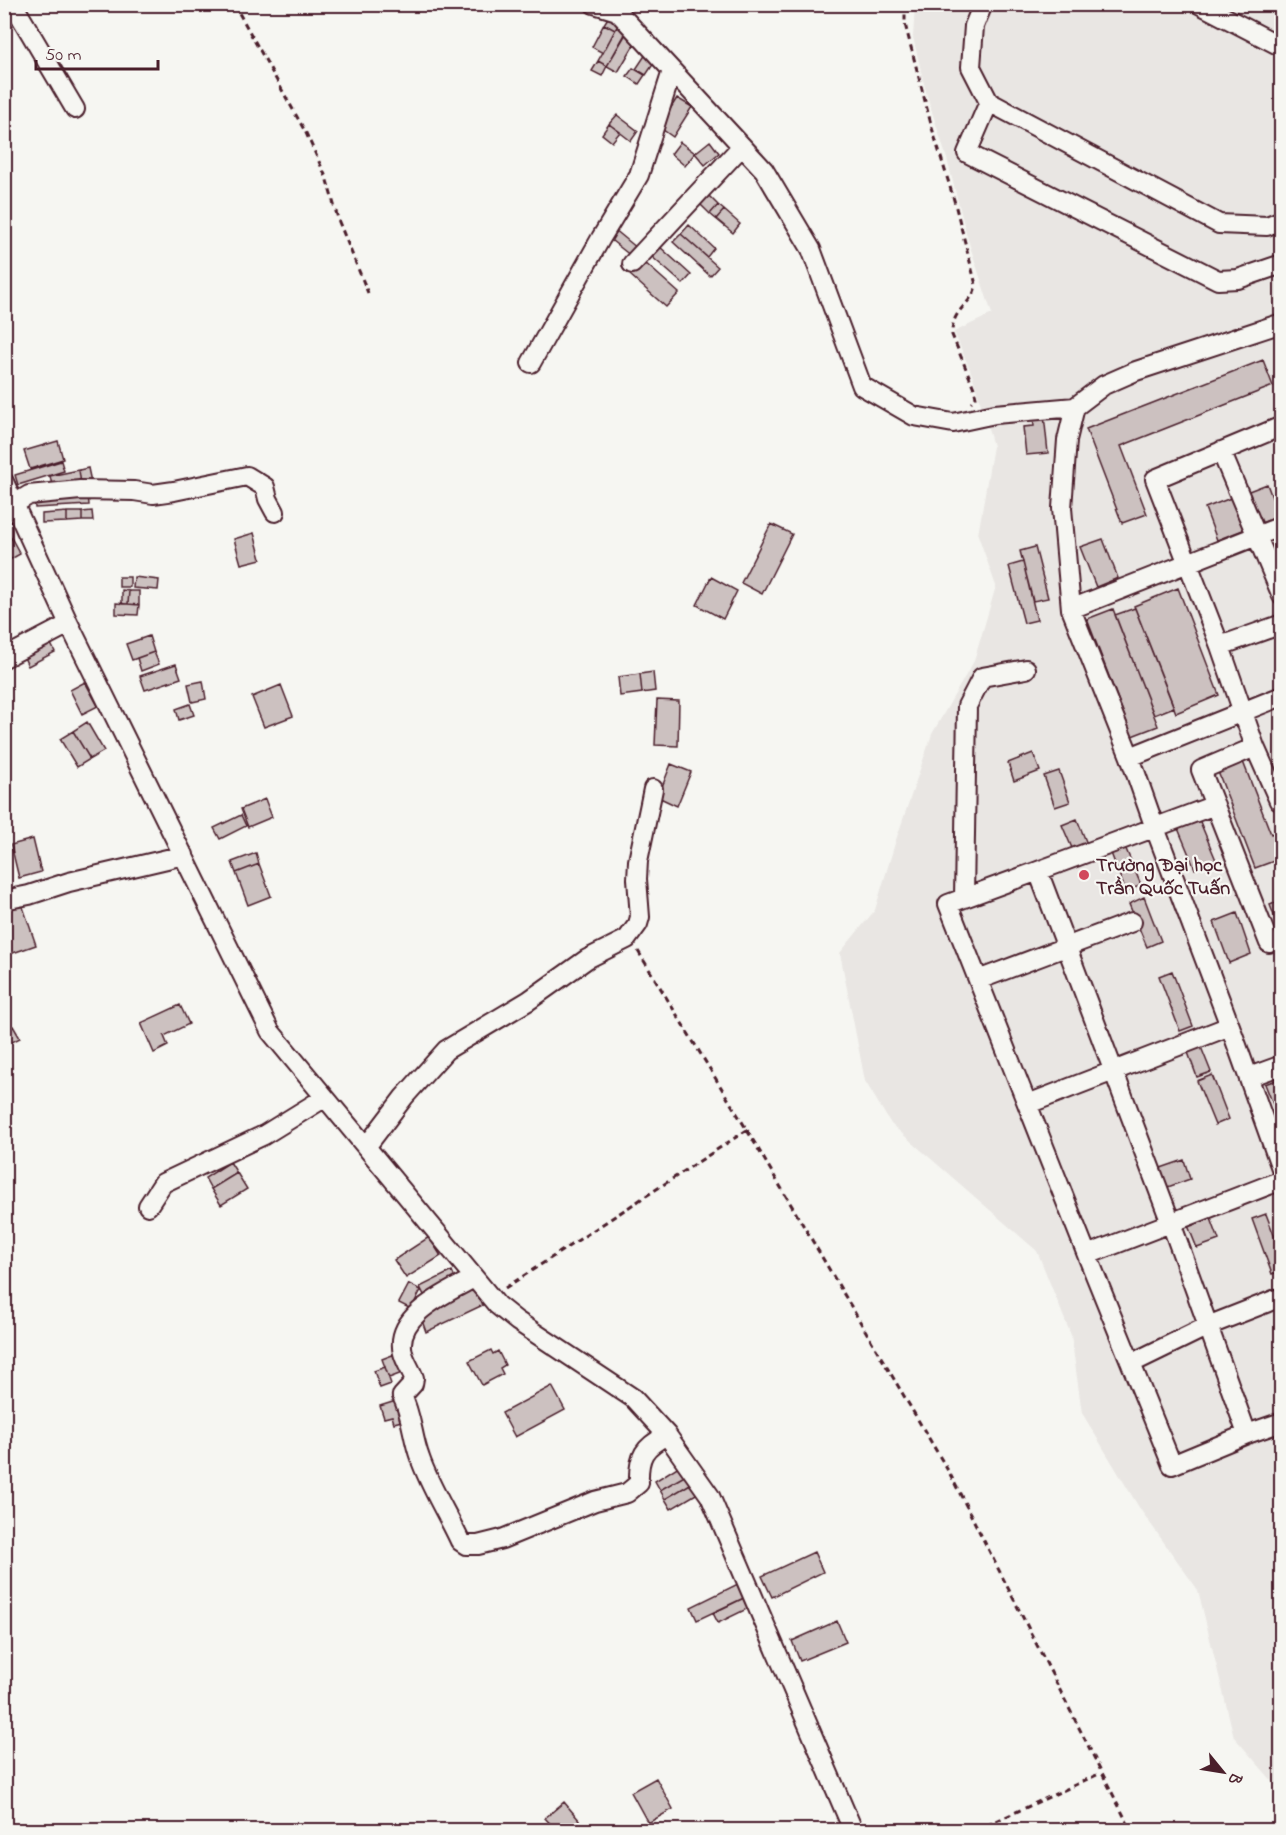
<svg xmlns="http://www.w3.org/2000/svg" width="1286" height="1835" viewBox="0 0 1286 1835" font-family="'Indie Flower',sans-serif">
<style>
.built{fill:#e9e6e3}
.building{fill:#ccc1c0;stroke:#4a1f2b;stroke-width:1.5}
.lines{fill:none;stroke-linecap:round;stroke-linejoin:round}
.minor-casing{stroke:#4a1f2b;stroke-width:22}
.path{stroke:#4a1f2b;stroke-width:3;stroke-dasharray:6 4.5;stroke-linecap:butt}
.minor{stroke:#f6f6f2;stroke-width:18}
.poi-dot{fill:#d1495b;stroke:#f6f6f2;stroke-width:2}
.labels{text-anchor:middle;stroke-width:4.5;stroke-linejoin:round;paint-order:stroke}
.poi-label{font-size:20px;font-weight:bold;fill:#4a1f2b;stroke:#f6f6f2;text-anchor:start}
</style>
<rect width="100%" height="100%" fill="#f6f6f2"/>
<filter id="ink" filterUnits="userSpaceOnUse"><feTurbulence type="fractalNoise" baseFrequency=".0167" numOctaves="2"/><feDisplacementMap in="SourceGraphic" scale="12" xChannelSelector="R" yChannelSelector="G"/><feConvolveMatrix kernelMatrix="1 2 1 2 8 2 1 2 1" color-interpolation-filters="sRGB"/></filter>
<g filter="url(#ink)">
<path class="built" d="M915,5h366v1786l-47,-54 -36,-147 -58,-81 -58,-96 -11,-78 -34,-84 -146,-127 -26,-43 -25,-128 35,-43 21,-70 36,-106 42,-73 22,-75 -18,-51 15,-89 -20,-69 -19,-45 38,-18 -24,-74 -21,-81 -20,-63 -14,-59z"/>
<path class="building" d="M609,16l11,6 -5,8 -11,-6z
M620,22l9,5 -22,39 -9,-5z
M604,24l11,6 -12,23 -11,-6z
M627,32l11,6 -20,34 -11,-6z
M646,54l10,6 -10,15 -10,-6z
M598,61l9,5 -5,10 -10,-5z
M633,68l12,7 -6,9 -12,-8z
M677,98l15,9 -19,30 -14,-10z
M617,115l21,16 -7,10 -22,-17z
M609,124l11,8 -8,10 -10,-8z
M710,141l9,12 -14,12 -10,-12z
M680,142l15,11 -10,13 -14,-12z
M708,195l10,10 -8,9 -10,-10z
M718,205l6,5 -8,9 -6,-5z
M724,210l16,14 -7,9 -17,-14z
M689,225l25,23 -7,9 -26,-23z
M614,229l23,19 -6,8 -24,-19z
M681,234l37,33 -8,9 -37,-34z
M659,246l32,29 -8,9 -32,-28z
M643,261l36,32 -13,14 -36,-32z
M1263,360l10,26 -152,60 26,68 -25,9 -36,-94z
M1044,415l4,38 -22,2 -3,-28 11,-1 -1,-10z
M58,441l5,18 -33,10 -6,-18z
M61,461l3,10 -46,14 -3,-10z
M88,468l3,14 -10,2 -2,-14z
M79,470l2,14 -28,6 -3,-14z
M1267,484l12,32 -62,24 -12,-32z
M88,494l1,11 -54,3 -1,-11z
M92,511l1,10h-11v-9z
M67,512h15v9l-15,1z
M67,512v10l-25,1v-9z
M771,524l21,10 -30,60 -21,-11z
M8,532l12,22 -16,9v-29z
M254,533l7,26 -20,5 -7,-25z
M1103,539l15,39 -22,9 -16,-40z
M1035,547l13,51 -15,3 -13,-50z
M1023,562l14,58 -13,3 -15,-57z
M119,577h11v10h-11z
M134,577l25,3 -1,10 -25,-2z
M711,577l26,14 -14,28 -26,-14z
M1178,588l41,107 -43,18 -42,-107z
M122,590l7,1 -1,13h-6z
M129,591h10v14l-11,-1z
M116,603l23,2 -1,10 -22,-1z
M1135,608l39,99 -20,8 -39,-100z
M1113,609l45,117 -26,10 -45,-117z
M149,636l5,16 -22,8 -6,-16z
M50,642l5,10 -27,14 -5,-11z
M154,652l5,12 -18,7 -4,-13z
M176,664l5,14 -36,12 -5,-14z
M653,672l2,19 -13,2 -2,-19z
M640,674l2,19 -22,3 -2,-19z
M203,681l3,18 -14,3 -4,-18z
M85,682l13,24 -16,8 -12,-24z
M281,685l12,31 -29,11 -12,-30z
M657,700l22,1 -1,45 -23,-1z
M190,704l4,11 -15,5 -3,-11z
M87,722l17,29 -14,8 -17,-28z
M73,731l17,28 -13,8 -17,-28z
M1033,753l7,18 -26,10 -6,-18z
M1240,754l31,80 11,-4v28l-27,10 -40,-104z
M671,764l20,8 -14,34 -19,-9z
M1059,771l11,31 -15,5 -11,-31z
M265,799l7,18 -24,10 -7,-18z
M241,815l5,11 -26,13 -6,-11z
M1198,817l18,43 -21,9 -18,-43z
M1077,819l12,30 -14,6 -13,-30z
M33,839l8,33 -22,6 -8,-33z
M1123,842l18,43 -15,7 -17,-44z
M256,853l3,11 -23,9 -4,-11z
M259,864l12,32 -23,9 -12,-32z
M1144,897l17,44 -14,6 -18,-43z
M1282,900v36l-12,-31z
M22,904l14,41 -29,10 -3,-6v-38z
M1237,913l14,41 -22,9 -15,-41z
M1172,971l21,55 -13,5 -21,-55z
M180,1005l9,19 -25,12 4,10 -14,7 -13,-30z
M13,1026l7,12 -16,8v-15z
M1199,1042l12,30 -14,5 -11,-30z
M1212,1075l17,44 -14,6 -18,-44z
M1282,1078v49l-17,-43z
M1184,1160l6,19 -25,9 -7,-19z
M230,1162l7,11 -26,16 -6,-11z
M237,1173l10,16 -26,16 -10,-16z
M1183,1213h26l10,27 -22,8z
M1266,1214l16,42v15l-10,3 -20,-55z
M429,1237l12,19 -35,22 -12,-18z
M452,1271l5,12 -31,16 -6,-12z
M409,1284l12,6 -10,19 -12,-6z
M471,1287l16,16 -61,29 -6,-17z
M491,1350l2,4 5,-3 7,14 -5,3 3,6 -21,11 -13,-24z
M395,1354l7,19 -13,5 -7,-19z
M385,1367l6,17 -11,4 -6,-17z
M552,1386l13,24 -50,27 -13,-24z
M399,1400l6,20 -11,3 -2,-7 -8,2 -4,-12z
M682,1464l6,10 -28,16 -5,-9z
M688,1474l4,9 -27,16 -5,-9z
M692,1483l6,10 -27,16 -6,-10z
M814,1552l9,20 -51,25 -10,-21z
M742,1582l6,14 -51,24 -6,-13z
M748,1596l5,10 -35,17 -5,-10z
M837,1621l9,21 -46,19 -8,-20z
M656,1778l17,31 -25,14 -17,-31z
M564,1802l21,25 -4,3h-25l-11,-12z"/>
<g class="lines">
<g class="minor-casing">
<path id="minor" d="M13,4l62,105
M594,4l23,7
M618,4l-1,7 147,159 47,79 51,137 52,30 39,7 42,-9 80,-7
M983,4l-9,22 -3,41 18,35 230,122 48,2 15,-6
M1199,4l83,43
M989,102l-22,51 251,127 20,-1 44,-15
M632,264l110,-118
M1282,323l-146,48 -32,14 -29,22 -8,33 -5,68 9,101 59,148 25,71 75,198 52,145
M531,363l70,-125 38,-63 33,-104
M1282,426l-127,53 65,167 35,101 24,54 3,-1
M1221,451l61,145
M4,482l65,142 201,407 227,274 20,16 116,77 34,37 43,61 143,334
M16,503l13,-8 51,-5 54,1 19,3 21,-3 73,-15 18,11 3,12 7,13
M1071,609l211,-83
M1220,646l62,-22
M4,658l65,-34
M1255,747l-54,23 68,173
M1130,757l152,-61
M1215,805l-177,66 133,352 76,211
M1038,871l-90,33 139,351
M964,898l3,-192 15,-29 44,-8
M4,900l25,-5 40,-13 115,-27
M978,980l154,-58
M1249,1077l33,-12
M1028,1104l202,-78
M366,1147l38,-50 42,-47 82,-49 59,-42 40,-20 11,-15 2,-7 -3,-38 1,-18 15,-72
M1282,1180l-195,75 85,210 75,-31 35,-12
M148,1206l15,-23 101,-48 60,-37
M474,1278c-25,14 -81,37 -71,75 2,8 8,17 11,25l-1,6 -11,12c10,19 10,41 18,62 10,29 27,55 40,83l6,4h12l24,-6 93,-38 32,-8 12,-10c-1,-27 5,-36 28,-48
M1132,1363l78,-38 66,-26"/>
</g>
<path class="path" d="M234,4l72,129 20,44 13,45 29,71
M905,4v20l27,104 22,72 22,85c-3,20 -25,23 -24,50l22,53 2,9 -5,5
M638,951l109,179 203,344 181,356
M505,1288l242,-158
M977,1830l124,-57"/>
<use href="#minor" class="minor"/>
</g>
</g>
<circle class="poi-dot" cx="1084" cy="875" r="6"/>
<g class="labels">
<g class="poi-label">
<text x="1096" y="871">Trường Đại học<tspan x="1096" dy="23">Trần Quốc Tuấn</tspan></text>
</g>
</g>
<rect width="1286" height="1835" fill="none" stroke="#f6f6f2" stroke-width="24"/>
<rect x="12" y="12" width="1262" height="1811" fill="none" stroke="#4a1f2b" stroke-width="2" filter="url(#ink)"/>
<g transform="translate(1223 1772) rotate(120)" stroke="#f6f6f2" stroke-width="4.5" paint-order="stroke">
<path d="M0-4.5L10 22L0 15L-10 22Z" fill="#4a1f2b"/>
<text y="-9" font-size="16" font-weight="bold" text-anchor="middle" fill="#4a1f2b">B</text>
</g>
<path d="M36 60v9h122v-9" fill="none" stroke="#4a1f2b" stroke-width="3"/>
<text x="45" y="60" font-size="18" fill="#4a1f2b" stroke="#f6f6f2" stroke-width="4.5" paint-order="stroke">50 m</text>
</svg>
